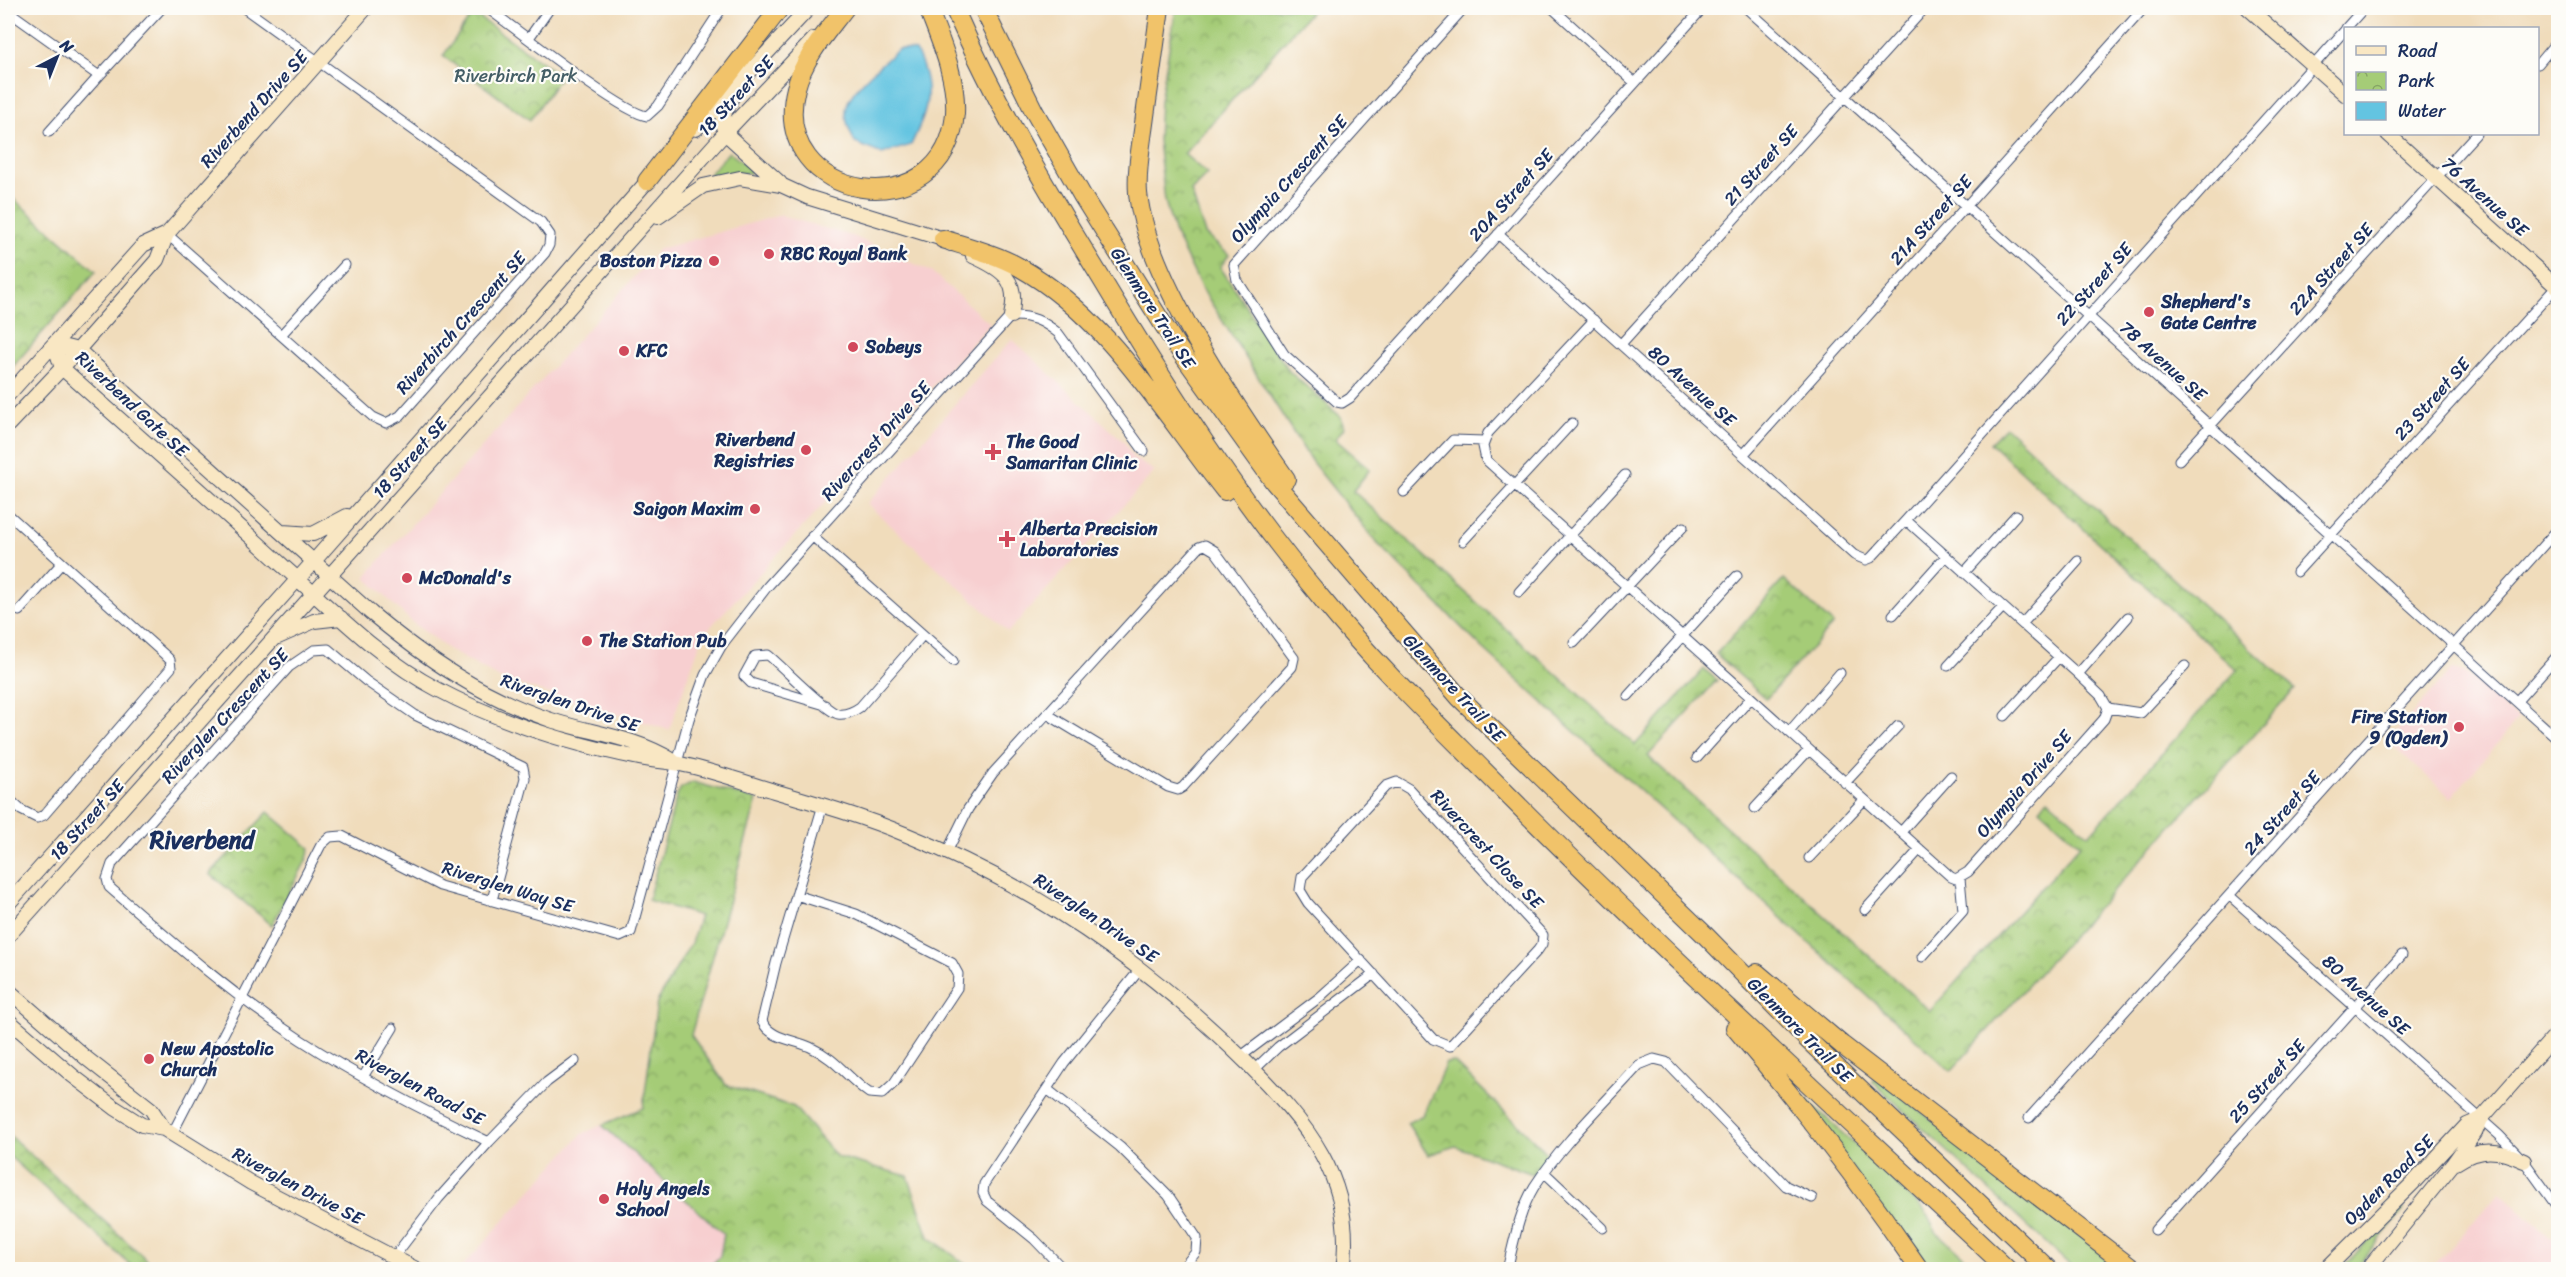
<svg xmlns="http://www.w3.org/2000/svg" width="2566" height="1277" viewBox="0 0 2566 1277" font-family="Sriracha,sans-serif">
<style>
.built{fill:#f7cfd0}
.green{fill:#a5cc77;stroke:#607e6a;stroke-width:1.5}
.park{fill:url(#park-crowns);stroke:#607e6a;stroke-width:1.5}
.water{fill:#63c4e1;stroke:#3f7aa0;stroke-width:1.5}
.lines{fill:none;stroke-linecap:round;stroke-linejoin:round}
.street-casing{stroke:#3b496c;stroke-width:11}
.secondary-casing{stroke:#3b496c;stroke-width:16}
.highway-casing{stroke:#3b496c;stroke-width:20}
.street{stroke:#fff;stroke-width:9}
.secondary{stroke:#f9e7c3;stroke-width:14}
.highway{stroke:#f1c36a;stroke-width:18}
.poi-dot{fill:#d1495b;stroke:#fdfcf7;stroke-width:2}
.labels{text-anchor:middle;stroke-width:4.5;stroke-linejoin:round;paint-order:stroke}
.park-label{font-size:18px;fill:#445e66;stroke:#fdfcf7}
.street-label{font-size:18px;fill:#1b2f5e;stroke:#fdfcf7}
.poi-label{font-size:18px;font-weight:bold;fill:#1b2f5e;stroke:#fdfcf7;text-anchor:start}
.district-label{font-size:24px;font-weight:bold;fill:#1b2f5e;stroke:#fdfcf7}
</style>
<defs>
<pattern id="park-crowns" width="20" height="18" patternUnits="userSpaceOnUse" patternTransform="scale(1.5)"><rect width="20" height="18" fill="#a5cc77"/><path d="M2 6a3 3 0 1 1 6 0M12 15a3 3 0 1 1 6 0" fill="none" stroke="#86a665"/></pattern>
</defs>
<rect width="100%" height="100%" fill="#fdfcf7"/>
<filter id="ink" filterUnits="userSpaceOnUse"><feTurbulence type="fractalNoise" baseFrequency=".0167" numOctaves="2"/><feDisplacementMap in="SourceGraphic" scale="12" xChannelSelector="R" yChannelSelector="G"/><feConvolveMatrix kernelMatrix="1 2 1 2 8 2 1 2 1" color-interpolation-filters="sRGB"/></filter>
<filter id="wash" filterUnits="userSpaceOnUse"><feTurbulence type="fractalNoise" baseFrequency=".008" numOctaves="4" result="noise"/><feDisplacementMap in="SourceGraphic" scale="24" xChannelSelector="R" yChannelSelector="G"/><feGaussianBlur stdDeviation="1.35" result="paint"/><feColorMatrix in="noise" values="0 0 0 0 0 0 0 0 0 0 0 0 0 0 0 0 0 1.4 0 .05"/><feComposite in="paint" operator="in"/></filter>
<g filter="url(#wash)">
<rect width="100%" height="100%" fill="#f0dcbb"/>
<path class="built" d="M780,215l75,22 77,35 58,52 -287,311 -34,95 -168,-51 -52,-29 -36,-27 -48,-46 294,-328z
M1012,339l112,103 9,16 22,13 -147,161 -141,-128z
M2451,670l13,2 54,47 -67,79 -63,-57z
M602,1125l122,110 -3,21 -13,13 -249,1 123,-136z
M2500,1192l58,52v25h-126z"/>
<path class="green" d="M729,152l22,17 -1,4 -24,1 -14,4 -2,-5z
M1876,1077l250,192h-52l-202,-188z
M1804,1097l121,114 11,21 42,37h-54l-123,-169z
M2401,1206l3,3 -49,60h-14z"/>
<path class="park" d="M1176,8h138l-130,146 23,20 -16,17 14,43 24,21 -9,12 69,104 52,46 3,11 -9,11 35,30 -17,22 282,254 69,-76 13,11 -69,76 282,255 150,-166 -40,-36 8,-10 41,36 148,-165 -247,-227 16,-16 289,262 -344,382 -468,-422 -105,-105 -66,-82 -111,-175 -26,-53 -10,-33 -7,-61 2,-39z
M473,13l88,63 -31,44 -87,-64z
M8,194l88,77 -88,101z
M1784,579l49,45 -67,75 -50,-45z
M693,782l64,18 -66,235 35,50 68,22 43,50 71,19 21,61 43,32h-264l12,-13 4,-22 -122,-109 41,-17 14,-106 34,-59 9,-27 -52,-16 29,-105 4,-7z
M268,812l42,36 -3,11 -35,66 -62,-51z
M1454,1062l95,93 -16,19 -78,-28 -27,9 -21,-32 16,-8 23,-52z
M8,1134l149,135h-22l-127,-114z"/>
<path class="water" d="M899,49l17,2c19,38 12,58 -5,94l-29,9 -27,-11c-5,-12 -12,-25 -8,-38 5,-17 38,-45 52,-56z"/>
</g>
<g filter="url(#ink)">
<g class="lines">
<g class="street-casing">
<path id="street" d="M487,8c27,19 134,105 160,108l11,-10 64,-98
M1464,8l-230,257 3,15 47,74 53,48 5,1 8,-5 353,-390
M1552,8l83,75
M1746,8l812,731
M8,11l91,65 63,-68
M2346,28l18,-20
M529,38l21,-30
M2538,64l20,-24
M49,132l50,-56
M167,234l206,183 13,6 14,-7 145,-163 4,-8 1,-10 -9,-13 -297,-214
M1498,234l356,321 12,5 5,-2 35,-38 440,-491
M1594,320l-106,113 -5,13 3,14 465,417 5,2 12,-7 136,-153 4,-11 -7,-12 -23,-22 -172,-154
M281,335l64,-70
M1621,344l304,-336
M1744,454l400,-446
M2179,460l297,-326
M1404,492l49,-52 31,1
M8,514l157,141 5,5 1,8 -127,147 -7,3 -16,-8 -13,-12
M812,536l141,125
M1463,541l109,-118
M2297,572l261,-287
M1964,573l52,-58
M1519,592l106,-117
M19,611l42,-47
M1893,615l53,-59
M2022,624l56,-63
M1574,643l109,-116
M1948,666l55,-59
M2078,674l50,-57
M1628,696l109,-120
M2517,701l41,-46
M825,705l-74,-22 -7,-7 11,-20 13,-1c13,10 58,57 70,59 8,1 15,-2 22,-7l63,-72
M2108,708l33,5 44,-47
M2005,716l54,-59
M1789,732l51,-59
M1697,758l54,-60
M1397,782l12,7 134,146 -1,9 -4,6 -88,96 -17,-7 -125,-136 -8,-13 2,-13 84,-91z
M1845,783l53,-57
M1755,808l54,-58
M1901,832l50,-56
M947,852l21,-43 25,-36 206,-226 6,-2 10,6 79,107 -2,9 -109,120 -5,3 -10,-3 -121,-73
M1809,858l55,-58
M796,895l60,19 96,49 6,11 -1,14 -63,95 -12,11 -13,-1c-22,-15 -32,-34 -59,-46 -17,-8 -40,-8 -48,-26l14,-58 47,-158
M2230,896l269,239 25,26 34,47
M1865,910l55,-61
M1922,957l41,-46 -3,-33
M1240,1057l80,-60 41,-37
M1254,1070l24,-23 96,-73
M363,1077l30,-49
M1047,1089l73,58 48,48 29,43 -1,14 -15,18
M2029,1118l529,-589
M172,1134l149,-289 9,-8 12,-1 98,50 180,51 11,-5 58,-213 16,-44 17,-30 45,-58 244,-271c20,-1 32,5 47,17l86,118
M489,1142l58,-60 28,-21
M1545,1173l58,55
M2155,1230l247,-275
M394,1257l45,-59 50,-56c-65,-31 -128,-63 -188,-102 -69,-45 -130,-99 -192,-153l-2,-8 5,-15 177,-197 25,-17 14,-1 38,32 49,34 108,52 2,11 -33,122
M8,1264l5,6
M1064,1270l-30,-31 -47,-38 -4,-8 1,-9 80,-121 77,-95
M1507,1270c7,-28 12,-58 27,-83 29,-45 70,-83 105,-122l15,-6 12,3 120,124 26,12"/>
</g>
<g class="secondary-casing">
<path id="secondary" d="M2248,8l98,87
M732,97c-6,13 -13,22 -7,36l55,50
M696,129l113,-121
M2388,134l170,154
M658,217l45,-31 37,-8 41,7 26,12 136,42 8,5
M973,256c29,13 47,24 38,60
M54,344l8,24c74,66 148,131 221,198 49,43 96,93 154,123 62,33 133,55 202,69 13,3 27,3 41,6 31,6 63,18 94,27 45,13 90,26 133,44 129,52 241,130 340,228 59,59 109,117 96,207
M54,344l24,6 293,263c55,46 111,84 180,107 39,13 85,17 121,40
M8,395l135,-150 24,-11
M8,425l54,-57 95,-108 10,-26 199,-226
M282,532l31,2 34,-18
M278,637l36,-16 27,-3
M8,904l306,-343 338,-385
M8,936l717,-803 89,-94
M8,990l78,68 65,51 13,20 8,5 79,49 167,87
M8,1020l65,56 42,32 27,17 22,4
M2456,1163c23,-16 43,-14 68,-2
M2325,1270l88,-87 54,-58 14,-6
M2367,1270l85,-105 23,-32 6,-14 77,-87"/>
</g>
<g class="highway-casing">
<path id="highway" d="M845,8c-18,24 -41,49 -49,80 -29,115 150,143 159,25 2,-36 -15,-73 -27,-105
M954,8c41,94 93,182 147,270 67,112 138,222 222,322 56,69 121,130 183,193 163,164 334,319 502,477
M983,8l51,103 49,86 95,151 96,134 185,215 246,238 103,105 241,230
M1160,8c-5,36 -10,72 -15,108 -3,25 -9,52 -7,77 8,84 100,217 148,286
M647,181l133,-173
M943,239c25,8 53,15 76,28 89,50 144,146 206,224
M1757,973l85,72 292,225
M1735,1028c66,77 127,157 185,242"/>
</g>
<use href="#street" class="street"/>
<use href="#secondary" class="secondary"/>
<use href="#highway" class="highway"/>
</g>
</g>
<g class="poi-dot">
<circle cx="769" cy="254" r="6"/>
<circle cx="714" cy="261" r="6"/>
<circle cx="2149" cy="312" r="6"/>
<circle cx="853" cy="347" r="6"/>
<circle cx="624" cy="351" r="6"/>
<circle cx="806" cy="450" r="6"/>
<path d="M990 443h6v6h6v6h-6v6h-6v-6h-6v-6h6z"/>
<circle cx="755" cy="509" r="6"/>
<path d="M1004 530h6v6h6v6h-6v6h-6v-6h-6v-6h6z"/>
<circle cx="407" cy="578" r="6"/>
<circle cx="587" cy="641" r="6"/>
<circle cx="2459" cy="727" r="6"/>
<circle cx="149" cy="1059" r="6"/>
<circle cx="604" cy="1199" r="6"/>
</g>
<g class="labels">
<g class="park-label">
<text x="516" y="82">Riverbirch Park</text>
</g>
<g class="street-label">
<text transform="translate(736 96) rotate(-47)" y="6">18 Street SE</text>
<text transform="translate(254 109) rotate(-48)" y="6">Riverbend Drive SE</text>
<text transform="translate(1761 165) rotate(-48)" y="6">21 Street SE</text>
<text transform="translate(1289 179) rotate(-48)" y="6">Olympia Crescent SE</text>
<text transform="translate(1511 195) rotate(-48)" y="6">20A Street SE</text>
<text transform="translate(2485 197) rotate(42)" y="6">76 Avenue SE</text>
<text transform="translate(1931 220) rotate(-48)" y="6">21A Street SE</text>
<text transform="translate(2331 269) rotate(-48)" y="6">22A Street SE</text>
<text transform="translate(2094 284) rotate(-48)" y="6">22 Street SE</text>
<text transform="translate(1153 308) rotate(57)" y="6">Glenmore Trail SE</text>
<text transform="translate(461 323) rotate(-48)" y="6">Riverbirch Crescent SE</text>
<text transform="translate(2163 361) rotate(42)" y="6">78 Avenue SE</text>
<text transform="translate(1692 386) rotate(42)" y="6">80 Avenue SE</text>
<text transform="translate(2432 399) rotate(-48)" y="6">23 Street SE</text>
<text transform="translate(132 404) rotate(43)" y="6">Riverbend Gate SE</text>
<text transform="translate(876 441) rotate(-48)" y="6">Rivercrest Drive SE</text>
<text transform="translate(410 458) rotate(-48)" y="6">18 Street SE</text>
<text transform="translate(1454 688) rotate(47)" y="6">Glenmore Trail SE</text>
<text transform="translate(570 703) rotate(19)" y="6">Riverglen Drive SE</text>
<text transform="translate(225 716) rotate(-47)" y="6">Riverglen Crescent SE</text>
<text transform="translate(2024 784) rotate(-49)" y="6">Olympia Drive SE</text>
<text transform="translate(2282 813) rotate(-48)" y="6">24 Street SE</text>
<text transform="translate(87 820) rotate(-48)" y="6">18 Street SE</text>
<text transform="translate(1487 849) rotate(47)" y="6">Rivercrest Close SE</text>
<text transform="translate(508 887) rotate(17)" y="6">Riverglen Way SE</text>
<text transform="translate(1096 918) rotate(34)" y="6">Riverglen Drive SE</text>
<text transform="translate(2366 995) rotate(42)" y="6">80 Avenue SE</text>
<text transform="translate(1800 1030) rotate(45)" y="6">Glenmore Trail SE</text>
<text transform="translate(2267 1081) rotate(-48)" y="6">25 Street SE</text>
<text transform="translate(420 1087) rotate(28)" y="6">Riverglen Road SE</text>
<text transform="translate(2389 1180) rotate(-45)" y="6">Ogden Road SE</text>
<text transform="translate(298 1186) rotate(28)" y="6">Riverglen Drive SE</text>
</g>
<g class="poi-label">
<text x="781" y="260">RBC Royal Bank</text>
<text x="702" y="267" text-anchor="end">Boston Pizza</text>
<text x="2161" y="308">Shepherd's<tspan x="2161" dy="21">Gate Centre</tspan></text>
<text x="865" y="353">Sobeys</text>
<text x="636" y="357">KFC</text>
<text x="794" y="446" text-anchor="end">Riverbend<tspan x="794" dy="21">Registries</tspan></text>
<text x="1006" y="448">The Good<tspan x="1006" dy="21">Samaritan Clinic</tspan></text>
<text x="743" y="515" text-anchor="end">Saigon Maxim</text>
<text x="1020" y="535">Alberta Precision<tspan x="1020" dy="21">Laboratories</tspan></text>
<text x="419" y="584">McDonald's</text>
<text x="599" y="647">The Station Pub</text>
<text x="2447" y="723" text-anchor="end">Fire Station<tspan x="2447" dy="21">9 (Ogden)</tspan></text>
<text x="161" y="1055">New Apostolic<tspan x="161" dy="21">Church</tspan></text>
<text x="616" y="1195">Holy Angels<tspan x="616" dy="21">School</tspan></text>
</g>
<g class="district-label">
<text x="202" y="848">Riverbend</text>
</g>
</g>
<rect width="2566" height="1277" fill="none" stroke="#fdfcf7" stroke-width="30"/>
<rect x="2344" y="27" width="195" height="108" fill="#fdfcf7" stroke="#a3aaba" stroke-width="1.5"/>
<rect x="2356" y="46" width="30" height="9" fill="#f9e7c3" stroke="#a3aaba" stroke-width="1.5"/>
<text x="2398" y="57" font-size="18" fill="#1b2f5e">Road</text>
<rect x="2356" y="72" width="30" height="18" fill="url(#park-crowns)" stroke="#a3aaba" stroke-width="1.5"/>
<text x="2398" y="87" font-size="18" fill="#1b2f5e">Park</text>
<rect x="2356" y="102" width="30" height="18" fill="#63c4e1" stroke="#a3aaba" stroke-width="1.5"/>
<text x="2398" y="117" font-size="18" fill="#1b2f5e">Water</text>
<g transform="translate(57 57) rotate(42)" stroke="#fdfcf7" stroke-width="4.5" paint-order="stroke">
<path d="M0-4.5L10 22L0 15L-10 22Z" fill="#1b2f5e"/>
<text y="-9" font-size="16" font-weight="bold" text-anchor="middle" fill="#1b2f5e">N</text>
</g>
</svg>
